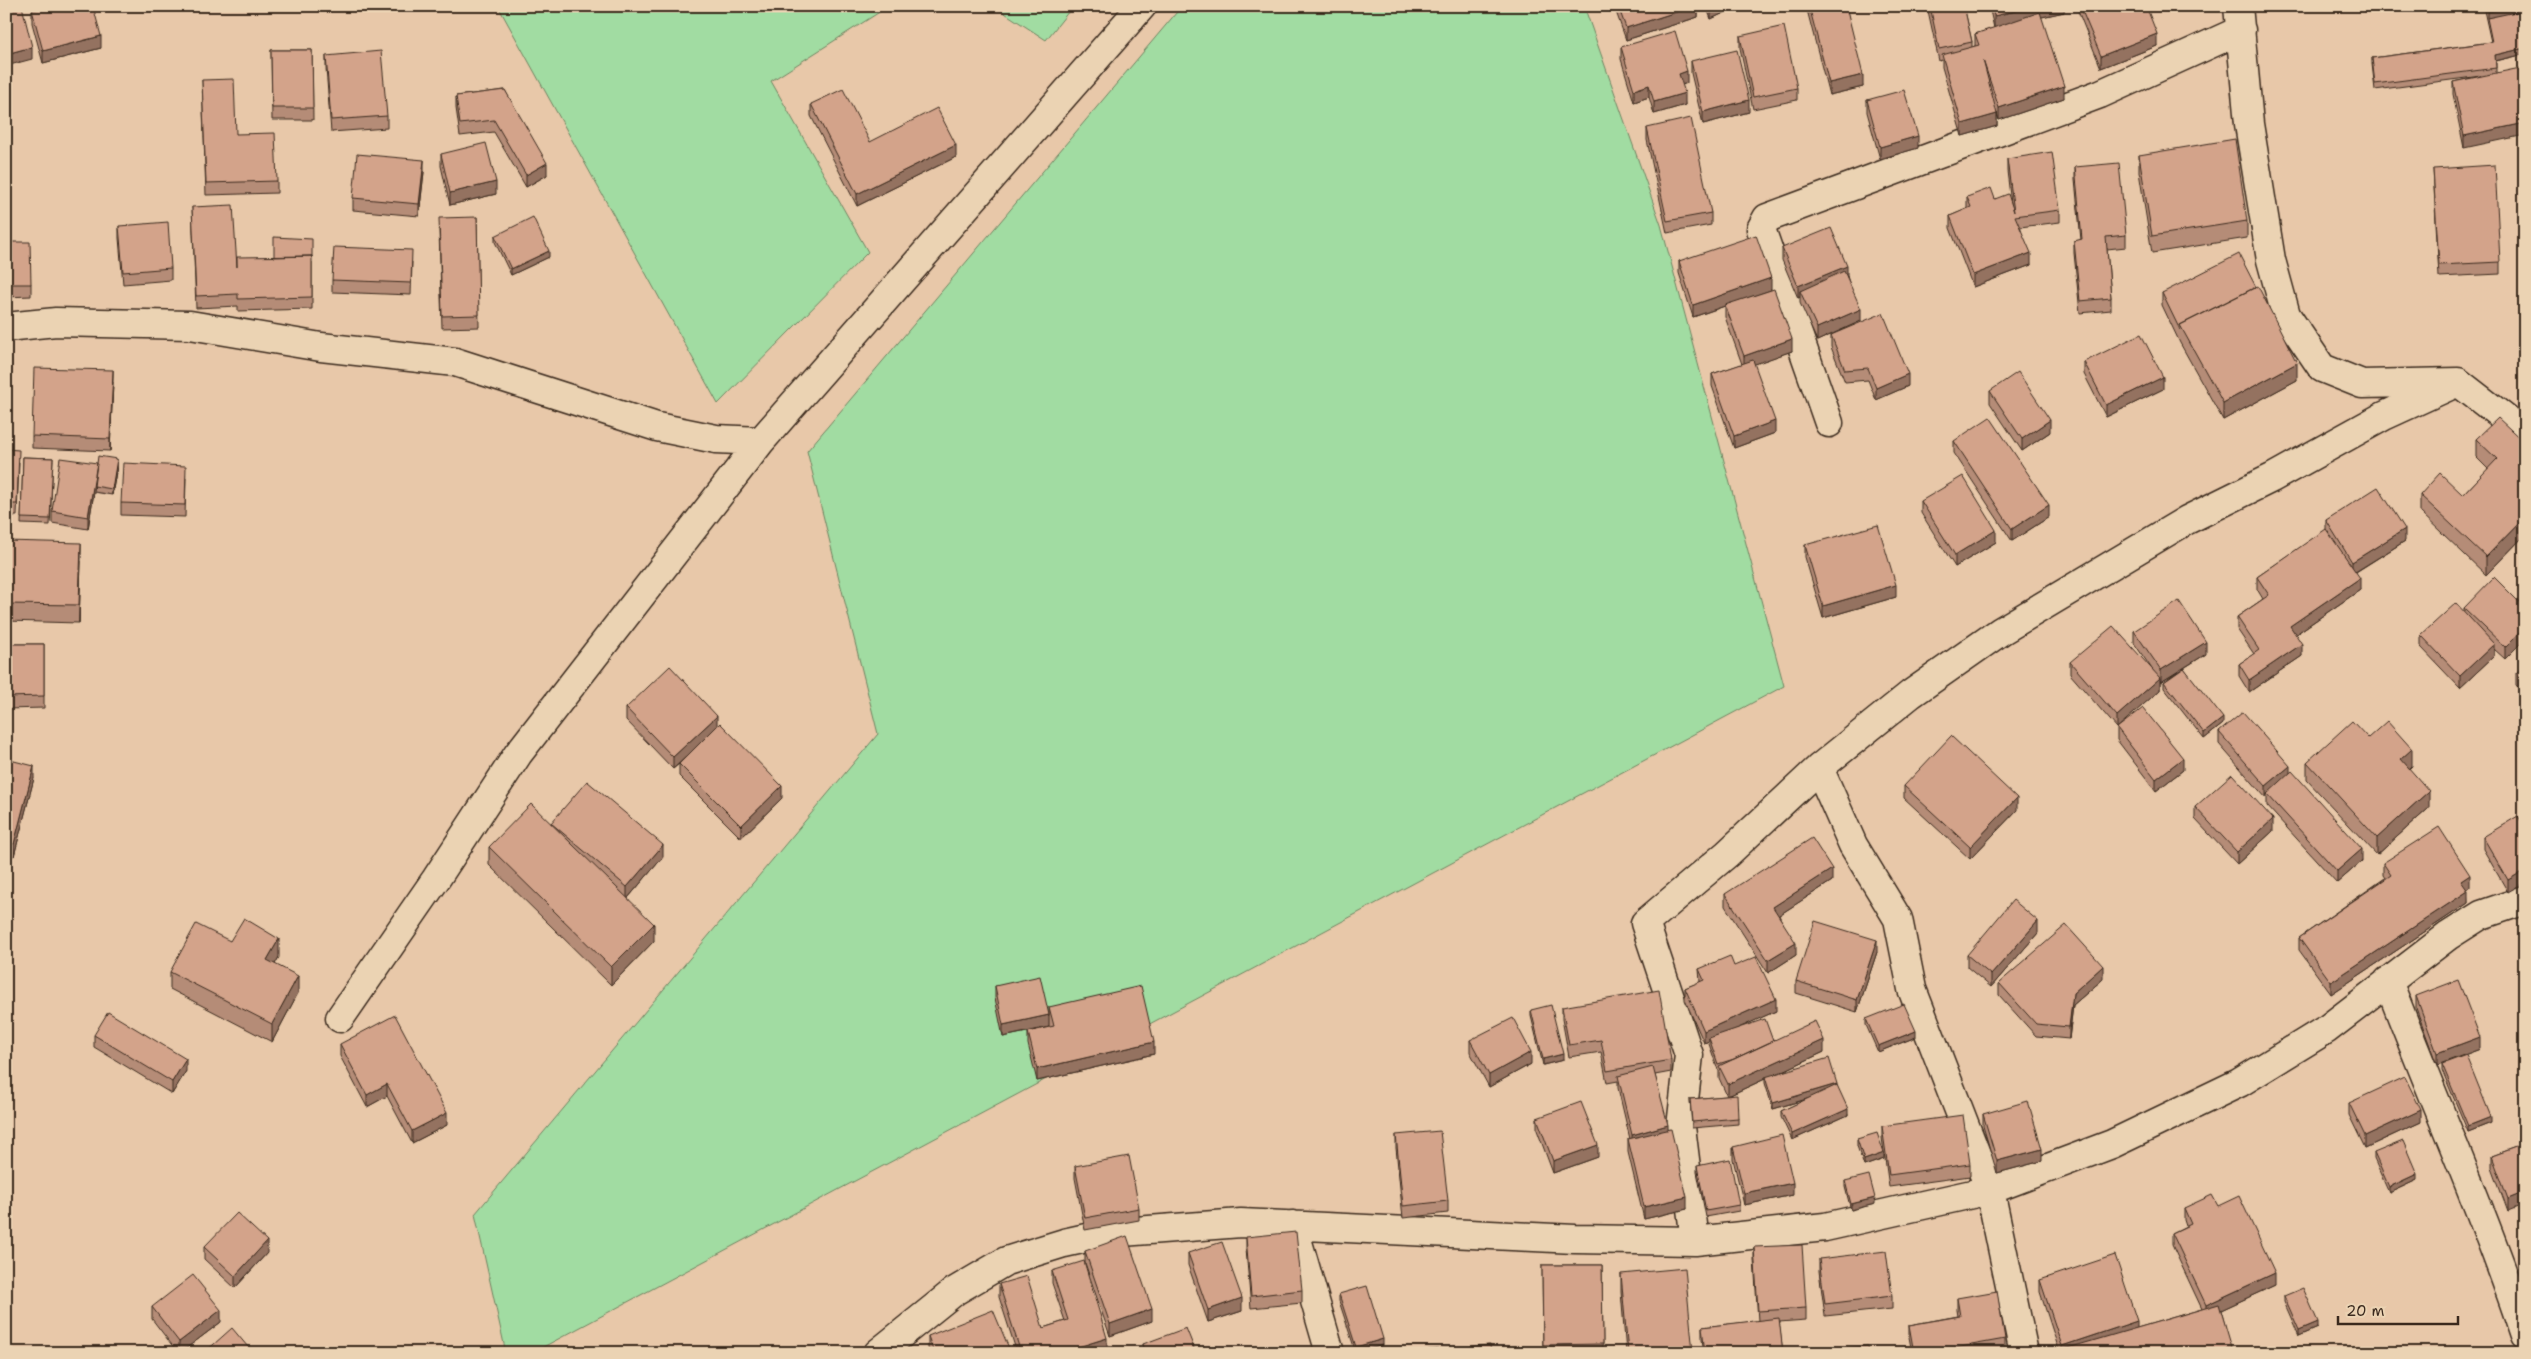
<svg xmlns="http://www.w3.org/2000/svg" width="2531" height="1359" viewBox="0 0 2531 1359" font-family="'Shantell Sans',sans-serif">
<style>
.green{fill:#a1dca2;stroke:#6e8360}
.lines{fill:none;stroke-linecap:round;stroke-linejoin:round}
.minor-casing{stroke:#3b2a1e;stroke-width:31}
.minor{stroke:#ebd3b3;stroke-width:28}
.wall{fill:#b58c77;stroke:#3b2a1e}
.shaded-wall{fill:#947261;stroke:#3b2a1e}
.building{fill:#d3a38a;stroke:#3b2a1e}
</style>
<rect width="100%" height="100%" fill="#e8c8a9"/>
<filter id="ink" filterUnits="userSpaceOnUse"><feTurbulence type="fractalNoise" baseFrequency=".02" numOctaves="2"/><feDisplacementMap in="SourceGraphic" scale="10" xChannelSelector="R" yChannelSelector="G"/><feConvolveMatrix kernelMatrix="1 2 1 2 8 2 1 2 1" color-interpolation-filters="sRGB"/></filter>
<g filter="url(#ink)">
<path class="green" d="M498,6h391l-118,75 97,171 -150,152z
M994,6h79l-27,34z
M1182,6h402l77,219 123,461 -1252,667h-26l-31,-139 403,-480 -71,-283z"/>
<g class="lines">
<g class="minor-casing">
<path id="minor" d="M2238,6l11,118 22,136 15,55 36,53 40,16 96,-2 67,52
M6,327l50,-5 134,3 131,22 134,15 202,65 59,12 45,2
M1829,423l-68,-194 6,-11 333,-124 141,-64
M1819,768l34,77 45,74 14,70 78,201 34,163
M2388,981c45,118 97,234 137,354
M340,1018l96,-139 82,-125 243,-313 381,-435
M1293,1225l37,128
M1695,1241l-14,-114 8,-72 -44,-132 82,-69 92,-86 92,-74 90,-63 186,-111 85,-42 112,-62 74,-34
M878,1353l77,-62 51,-30 58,-18 45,-10 132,-10 334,16 120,2 130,-14 165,-37 122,-46 127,-61 88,-54 121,-93 33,-21 44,-15"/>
</g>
<use href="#minor" class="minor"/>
</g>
<path class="wall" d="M1614,6h84v11l-72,23z
M1706,6h33l-28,13z
M1806,6h40l17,81 -34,8z
M1927,6h37l8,36v5l3,-1v-12l19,-6 -5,-22h75v6l-23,5 23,81 -65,22 -2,-7v13l-35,10 -20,-69v-7l-3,1z
M2076,6h70l11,40 -56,22z
M2483,6h42v48l-29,7v12l-32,75 -11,-54v-12l28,-6 -106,14 -3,-26v-6l119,-16z
M32,10l69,38 -58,15 -11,-40z
M1740,36l57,52v12l-44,9 -13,-61z
M1621,47l66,36 -5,2 3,20 -31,9 -5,-17 -15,5 -13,-43z
M271,50h41l1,70h-41z
M326,56l61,60v12l-56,4 -5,-64z
M1691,61l58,51 -46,12 -12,-51z
M202,80l34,54 41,47v12l-71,2z
M505,90l42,85 -21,12 -32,-55 -34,4 -4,-28v-12z
M1867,100l51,48 -38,11 -13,-47z
M811,104l59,38 86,15 -99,49 -46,-90z
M1647,128l64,85v12l-44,8 -20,-93z
M441,154l55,40 -46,11 -9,-39z
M2139,155l108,66v17l-95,15 -13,-81z
M2007,159l53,51v12l-40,5 11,38 -58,22 -23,-59v-12l17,-7v-12l28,2 16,5 -4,-33z
M2075,167l51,68v12l-19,2 4,49v12l-31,3 -6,-60v-12l7,-1 -6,-60z
M2433,169l67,93v12l-61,3z
M424,172l-5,44 -66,-6v-12z
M192,207l45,60 75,-5v47l-74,2v-5l-42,2z
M477,217l2,110 -37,1 -3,-98z
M119,226l52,42v12l-48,4 -4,-46z
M495,236l54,21 -38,18 -16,-33z
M6,242l25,42v12l-25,1z
M1782,248l65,28 14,45 -44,20 -17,-38v-6l-2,1 -16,-38z
M1679,261l92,29 21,61 -38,13 21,69 -41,15 -22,-62v-12l30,-10 -17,-47v-11l-32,11 -14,-44z
M412,262l-1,33 -79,-3v-12z
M2256,287l41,93 -74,40 -43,-77 -18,-38v-12z
M1831,335l77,51 -32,14 -8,-20 -23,2 -14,-35z
M2084,362l79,27 -57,28 -22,-43z
M113,382l-3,69 -78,-3v-12z
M1990,391l60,41 -28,19 -32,-48z
M2476,439l49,4v92l-39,40 -66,-63v-17h43l25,-26 -12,-12z
M1954,441l95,76 -37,24 -58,-88z
M6,449l13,13 -2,54h-11z
M23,457l30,1 -3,67 -29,-1z
M117,466l-5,29 -18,-3 -6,37 -36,-6v-12z
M186,478l-1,39 -64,-2v-12z
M1921,501l75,41 -41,25 -34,-54z
M2326,520l79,21 -49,31 4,18 -64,44 6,22 -53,36 -10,-16v-12l15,-10 -17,-25v-12l26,-18 -6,-10v-12l69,-47z
M6,541l75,20 -2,62 -73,-2z
M1805,545l91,52 -73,21 -18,-61z
M2464,608h61l-20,51 -11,-10v7l-34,32 -39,-41v-12l43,-24z
M2134,631l72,23 -22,14 39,56 -19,15 -40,-51v-6l16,-12 -19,12 -1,-2v10l-43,37 66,43 -27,21 -39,-51v-12l-47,-54v-12l84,10 -20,-29z
M6,644h38v64l-38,1z
M2525,666v29l-9,-10v-12z
M626,708l91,18 65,72 -41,40 -62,-62v-12l-6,5 -47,-49z
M2219,732l71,41 72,88 -25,22 -70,-77v-9l-1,1 -47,-54z
M2368,738l44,28 -3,3 20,39 -52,47 -70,-75v-18z
M6,759l28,19 -20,78 -8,-2z
M1904,786l113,24 -47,49 -66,-61z
M2195,807l78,24 -36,33 -42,-45z
M551,823l112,34 -35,41 26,43 -43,44 -122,-120v-18z
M2525,827l-17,65 -25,-43v-12z
M2383,863l87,24 -3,2 1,14 -137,91 -32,-44v-12l86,-60 -2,-3z
M1832,881l-53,34 17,40 -28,18 -43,-67v-12z
M2038,933l-47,54 -24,-20v-12z
M230,941l49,16 -4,7 23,29 -26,49 -102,-53v-17z
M1877,952l-20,60 -61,-19v-12z
M1734,966l42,45 -41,18 38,12 51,11 -43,20 56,14 11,29 -56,25 -11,-23v-6l29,-13 -37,11 -8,-26v-4l-37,17 10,22v6l-46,4 -2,-29 37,-3 -8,-18v-8h-1l-9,-26v-3l-5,2 -19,-43v-12l15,-6 -1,-13z
M2103,979l-30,26 -4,34 -33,-3 -37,-41v-12z
M995,986l54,29v-8l105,47 -117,27 -9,-37v-12l4,-1 -29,6 -8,-39z
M2416,996l64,53 -43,16 -21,-57z
M1562,1007l109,53v12l-16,3 32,134 -43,10 -16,-67v-13h2l-12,-51v-7l-11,2 -6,-31 -32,5 -7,-38z
M1531,1010l32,50 -20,5 -12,-49z
M1866,1019l50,18 -38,15 -12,-27z
M94,1035l92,36 -14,23 -78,-47z
M1470,1040l61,24 -42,23 -19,-35z
M340,1044l107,81 -35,18 -25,-47 -20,11 -27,-51z
M2442,1064l49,59 -23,9 -26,-62z
M2349,1103l72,19 -56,26 -16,-33z
M1983,1114l59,47 -45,12 -14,-47z
M1537,1118l61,39 -45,16 -16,-43z
M1882,1126l88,38v12l-81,11 -7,-49z
M1396,1135l52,66v12l-45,5 -7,-70z
M1857,1139l27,20 -20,7 -7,-20z
M2525,1144l-17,67 -16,-43v-12z
M1733,1147l60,48 -49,10 -11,-46z
M2374,1153l43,27 -28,13 -15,-34z
M1075,1166l64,42v12l-54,10 -10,-52z
M1697,1166l42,39v6l-33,6 -9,-45z
M1845,1181l30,23 -24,6 -6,-23z
M2218,1206l57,79 -54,25 11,43 -173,-3 -19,-58v-12l97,48 65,-19 -30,-64v-12l14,-7 -2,-6v-12z
M1246,1237l56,53v13l-51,5 -5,-59z
M204,1247l63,6 -32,35 -31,-29z
M1754,1247l52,61v12l-27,2 4,31h-79l-2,-14v-12l56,-6 -4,-62z
M1085,1251l67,70 -42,15 -25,-73z
M1188,1253l54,58 -34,11 -20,-57z
M1819,1259l73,37v13l-67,7 -6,-45z
M1542,1265h60l1,88h-60z
M1052,1271l55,79 -9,3h-81l-18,-56v-13l44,44 22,-7 -13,-38z
M1621,1274l72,79h-67l-5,-61z
M1339,1294l44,51 -27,8 -17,-52z
M2284,1296l34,32 -19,8 -15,-34z
M1957,1298l48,41v12l-9,2h-84l-3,-16v-12l49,-9 -1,-6z
M152,1307l69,15 -41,31h-2l-26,-34z
M928,1336l83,17h-81l-2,-5z
M1143,1344l53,9h-53z"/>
<path class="shaded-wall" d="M1695,6h3v11l-72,23v-12z
M1711,6h28l-28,13z
M2037,6h27v6l-70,16v-12z
M2514,6h11v10l-38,2v-6z
M2157,34v12l-56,22v-12z
M101,36v12l-58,15v-12z
M32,47v12l-26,7v-12z
M2525,48v6l-30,7v-6z
M1687,71v12l-8,3v-12z
M1863,75v12l-34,8v-12z
M1649,85v12l-15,5v-12z
M2064,86v12l-65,22v-12z
M1685,93v12l-31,9v-12z
M1749,100v12l-46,12v-12z
M1997,114v12l-35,10v-12z
M2525,123v12l-61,13v-12z
M1918,136v12l-38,11v-12z
M956,145v12l-99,49v-12z
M424,160v12l-5,44v-12z
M547,163v12l-21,12v-12z
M496,182v12l-46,11v-12z
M549,251v6l-38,18v-6z
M2031,253v12l-58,22v-12z
M1847,266v12l-47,13v6l-2,1v-12z
M1771,278v12l-78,27v-12z
M1861,309v12l-44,20v-13z
M1792,339v12l-48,17v-12z
M2297,363v17l-74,40v-17z
M113,370v12l-3,69v-12z
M1908,374v12l-32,14v-12z
M2163,377v12l-57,28v-12z
M2050,420v12l-28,19v-12z
M1775,421v12l-41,15v-12z
M117,459v7l-5,29v-6z
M97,463l-3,29 -6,37v-12z
M2049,505v12l-37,24v-12z
M2525,517v18l-39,40v-18z
M2405,529v12l-53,33v-12z
M1996,530v12l-41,25v-12z
M81,543v18l-2,62v-18z
M2360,578v12l-70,48v-12z
M1896,585v12l-73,21v-12z
M2525,627v12l-20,20v-12z
M2206,642v12l-45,28v-12z
M2302,644v12l-53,36v-12z
M2494,644v12l-34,32v-12z
M2160,678v12l-43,38v-12z
M717,716v12l-44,41v-12z
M2223,718v6l-19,15v-6z
M2412,749v17l-11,11v-18z
M2183,758v12l-27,21v-12z
M34,766v12l-20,78v-12z
M2290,766v12l-23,16v3l-1,1v-12z
M782,786v12l-41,40v-12z
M2429,791v17l-52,47v-17z
M2017,798v12l-47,49v-12z
M2273,819v12l-36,33v-12z
M663,845v12l-36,42v-12z
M2362,849v12l-25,22v-12z
M1832,869v12l-59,38v-12z
M2525,870v12l-17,10v-12z
M2470,875v12l-9,6v-12z
M2468,891v12l-137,91v-12z
M2038,921v12l-47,54v-12z
M654,924v17l-43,44v-18z
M279,939v18l-12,21v-18z
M1877,940v12l-20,60v-12z
M1796,943v12l-28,18v-13z
M2103,966v13l-30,26 -4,34v-12l4,-34z
M298,976v17l-26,49v-18z
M1776,999v12l-66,30 -1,-3v3l-5,2v-12z
M1049,1015v12l-46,10v-12z
M1916,1031v6l-38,15v-6z
M2480,1037v12l-43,16v-12z
M1824,1040v12l-58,27 -1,-2v2l-37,17v-12z
M1154,1042v12l-117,27v-12z
M1531,1052v12l-42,23v-12z
M1563,1054v6l-20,5v-6z
M186,1059v12l-14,23v-12z
M387,1084v12l-20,11v-12z
M1837,1084v6l-64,19v-6z
M1848,1109v6l-56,25v-6z
M2421,1110v12l-56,26v-12z
M447,1113v12l-35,18v-12z
M2491,1117v6l-23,9v-6z
M1668,1125v13l-36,9v-12z
M1598,1145v12l-45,16v-12z
M2042,1149v12l-45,12v-12z
M1884,1153v6l-20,7v-6z
M2417,1174v6l-28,13v-6z
M1793,1183v12l-49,10v-12z
M2525,1192v12l-17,7v-12z
M1687,1197v12l-43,10v-12z
M1875,1198v6l-24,6v-6z
M267,1241v12l-32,35v-12z
M2275,1273v12l-69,32v-12z
M1242,1298v13l-34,11v-12z
M1152,1309v12l-42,15v-12z
M221,1310v12l-41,31h-1v-11z
M2137,1321v12l-75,20v-7z
M2318,1322v6l-19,8v-6z
M1107,1338v12l-9,3h-39z
M1383,1339v6l-27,8v-6z
M2232,1348v5h-15z"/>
<path class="building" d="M6,6h16l10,41 -26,7z
M49,6h44l8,30 -58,15 -11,-41z
M1618,6h77l-69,22z
M1809,6h37l17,69 -34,8z
M1930,6h34l8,36 -33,7z
M1992,6h45l-43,10z
M2080,6h66l11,28 -56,22z
M2486,6h28l-27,6z
M2525,10v38l-30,7 1,13 -121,16 -3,-26 120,-16 -5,-24z
M2040,12l24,74 -65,22 -16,-48 14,54 -35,10 -20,-69 37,-10 -4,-11z
M1784,26l13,62 -44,9 -13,-61z
M1675,31l12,40 -8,3 6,19 -31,9 -5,-17 -15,5 -13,-43z
M271,50h41l1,58h-41z
M1737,50l12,50 -46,12 -12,-51z
M381,51l6,65 -56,4 -5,-64z
M2525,67v56l-61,13 -11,-54z
M234,79l2,55 39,-1 2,48 -71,2 -4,-103z
M843,89l27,53 67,-34 19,37 -99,49 -46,-90z
M505,90l42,73 -21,12 -32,-55 -34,4 -4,-28z
M1904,90l14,46 -38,11 -13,-47z
M1691,118l20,95 -44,8 -20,-93z
M2235,139l12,82 -95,15 -13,-81z
M486,143l10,39 -46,11 -9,-39z
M2052,152l8,58 -45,6 16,37 -58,22 -23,-59 21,-9 -4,-10 24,-9 4,11 13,-5 6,18 -7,-53z
M357,154l67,6 -5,44 -66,-6z
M2119,163l7,72 -20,2 5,61 -31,3 -6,-60 8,-2 -7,-72z
M2495,165l5,97 -61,3 -6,-96z
M233,205l4,62v-10l75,-1v41l-74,2v-5l-42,2 -4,-89z
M477,217l2,98 -37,1 -3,-98z
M533,217l16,34 -38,18 -16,-33z
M168,222l3,46 -48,4 -4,-46z
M1831,228l16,38 -49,20 -16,-38z
M1756,235l15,43 -78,27 -14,-44z
M274,237l38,2v19v-2l-38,1z
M6,242h24l1,42h-25z
M334,247l78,3 -1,33 -79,-3z
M2239,254l17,33 -76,38v5l-18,-37z
M1844,271l17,38 -44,19 -17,-37z
M2258,286l39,77 -74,40 -43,-78z
M1774,289l18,50 -48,17 -19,-51z
M1883,313l25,61 -32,14 -8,-20 -23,2 -14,-35z
M2141,334l22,43 -57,28 -22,-43z
M1753,360l22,61 -41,15 -22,-62z
M34,368l79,2 -3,69 -78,-3z
M2018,372l32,48 -28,19 -32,-48z
M1990,417l59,88 -37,24 -58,-88z
M2498,418l27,25v74l-39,40 -66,-62 20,-22 23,22 34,-36 -21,-20z
M6,449l13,1 -2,54h-11z
M98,456l19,3 -5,30 -18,-3z
M23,457l30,1 -3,61 -29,-1z
M60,458l37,5 -9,54 -36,-6z
M123,463l63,3 -1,39 -64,-2z
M1963,476l33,54 -41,25 -34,-54z
M2378,487l27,42 -53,33 -26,-42z
M1878,525l18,60 -73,21 -18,-61z
M2326,529l34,49 -70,48 12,18 -53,36 -10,-16 20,-14 -22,-33 32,-22 -12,-18z
M6,541l75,2 -2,62 -73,-1z
M2494,577l31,31v19l-20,20 -41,-39z
M2179,601l27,41 -45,28 -27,-39z
M2456,603l38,41 -34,32 -39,-41z
M2113,626l47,52 -43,38 -47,-54z
M6,644h38v52l-38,1z
M670,666l47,50 -44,41 -47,-49z
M2525,666v17l-9,-10z
M2184,668l39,50 -19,15 -40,-51z
M2143,708l40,50 -27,21 -39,-51z
M2243,712l47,54 -24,20 -47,-54z
M2352,721l16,17 19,-17 25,28 -11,10 28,32 -52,47 -70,-76z
M720,723l62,63 -41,40 -62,-62z
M1951,736l66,62 -47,49 -66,-61z
M6,759l28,7 -20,78 -8,-2z
M2292,771l70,78 -25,22 -70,-77z
M2232,774l41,45 -36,33 -42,-45z
M587,781l76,64 -36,42 -76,-64z
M531,804l123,120 -43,43 -122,-120z
M2518,816l7,11v43l-17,10 -25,-43z
M2439,827l31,48 -9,6 7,10 -137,91 -32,-44 92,-63 -8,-12z
M1812,838l20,31 -59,38 23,36 -28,17 -43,-66z
M2013,900l25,21 -47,54 -24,-20z
M244,918l35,21 -12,21 31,16 -26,48 -102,-52 26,-48 34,17z
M1815,921l62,19 -20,60 -61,-19z
M2066,925l37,41 -30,27 -4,34 -33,-3 -37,-41z
M1730,956l4,10 22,-9 20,42 -72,32 -19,-43 19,-8 -5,-11z
M1040,976l9,39 -46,10 -8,-39z
M2458,980l22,57 -43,16 -21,-57z
M1141,986l13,56 -117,27 -9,-37 26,-6 -5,-19z
M1659,990l12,70 -64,11 -6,-31 -32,5 -7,-38z
M1904,1004l12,27 -38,15 -12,-27z
M1551,1005l12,49 -20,5 -12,-49z
M108,1012l78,47 -14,23 -78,-47z
M395,1015l52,98 -35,18 -25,-47 -20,11 -27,-51z
M1513,1018l18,34 -42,23 -19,-35z
M1765,1019l8,22 -39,18 -16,5 -9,-26z
M1815,1021l9,19 -96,44 -9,-18z
M2466,1055l25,62 -23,9 -26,-62z
M1829,1058l8,26 -64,19 -8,-26z
M1653,1067l15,58 -36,10 -14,-59z
M2405,1077l16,33 -56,26 -16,-33z
M1837,1085l11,24 -56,25 -11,-23z
M1737,1095l1,23 -46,4 -2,-23z
M2028,1101l14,48 -45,12 -14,-47z
M1581,1102l17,43 -45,16 -16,-43z
M1963,1115l7,49 -81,11 -7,-49z
M1671,1129l16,68 -43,10 -16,-68z
M1440,1131l8,70 -45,5 -7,-71z
M1877,1133l7,20 -20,7 -7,-21z
M1782,1135l11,48 -49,10 -11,-46z
M2403,1141l14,33 -28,13 -15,-34z
M2525,1144v48l-17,7 -16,-43z
M1129,1156l10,52 -54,10 -10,-52z
M1730,1159l9,46 -33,6 -9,-45z
M1869,1175l6,23 -24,6 -6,-23z
M2212,1195l6,11 21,-10 36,77 -69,32 -34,-72 19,-9 -7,-16z
M237,1213l30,28 -32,35 -31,-29z
M1296,1232l6,58 -51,6 -5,-59z
M1127,1236l25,73 -42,15 -25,-73z
M1222,1242l20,56 -34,12 -20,-57z
M1802,1245l4,63 -48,3 -4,-64z
M1886,1251l6,45 -67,8 -6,-45z
M2115,1255l22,66 -75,25 -22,-66z
M1084,1261l23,77 -48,15h-38l-22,-69 28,-8 16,52 25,-8 -16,-49z
M1542,1265h60l1,79 -60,1z
M1685,1268l8,85h-65l-7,-79z
M193,1275l28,35 -42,32 -27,-35z
M1367,1286l16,53 -27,8 -17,-53z
M2303,1288l15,34 -19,8 -15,-34z
M1997,1291l8,48 -78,14h-13l-5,-28 51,-9 -3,-18z
M2219,1304l13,44 -15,5h-166z
M993,1310l18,43h-77l-6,-17z
M1779,1318l4,35h-78l-3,-26z
M232,1328l21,25h-49z
M1186,1328l10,25h-50l-3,-9z
M1490,1345l1,8h-63v-3z
M1868,1346l1,7h-41v-4z"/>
</g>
<rect width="2531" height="1359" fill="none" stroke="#ebd3b3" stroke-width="25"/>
<rect x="12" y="12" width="2506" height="1334" fill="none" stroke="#3b2a1e" stroke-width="2" filter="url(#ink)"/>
<path d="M2338 1316v8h120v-8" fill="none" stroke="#3b2a1e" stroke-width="2.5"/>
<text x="2346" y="1316" font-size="15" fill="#3b2a1e" stroke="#ebd3b3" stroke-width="4" paint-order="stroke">20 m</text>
</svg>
